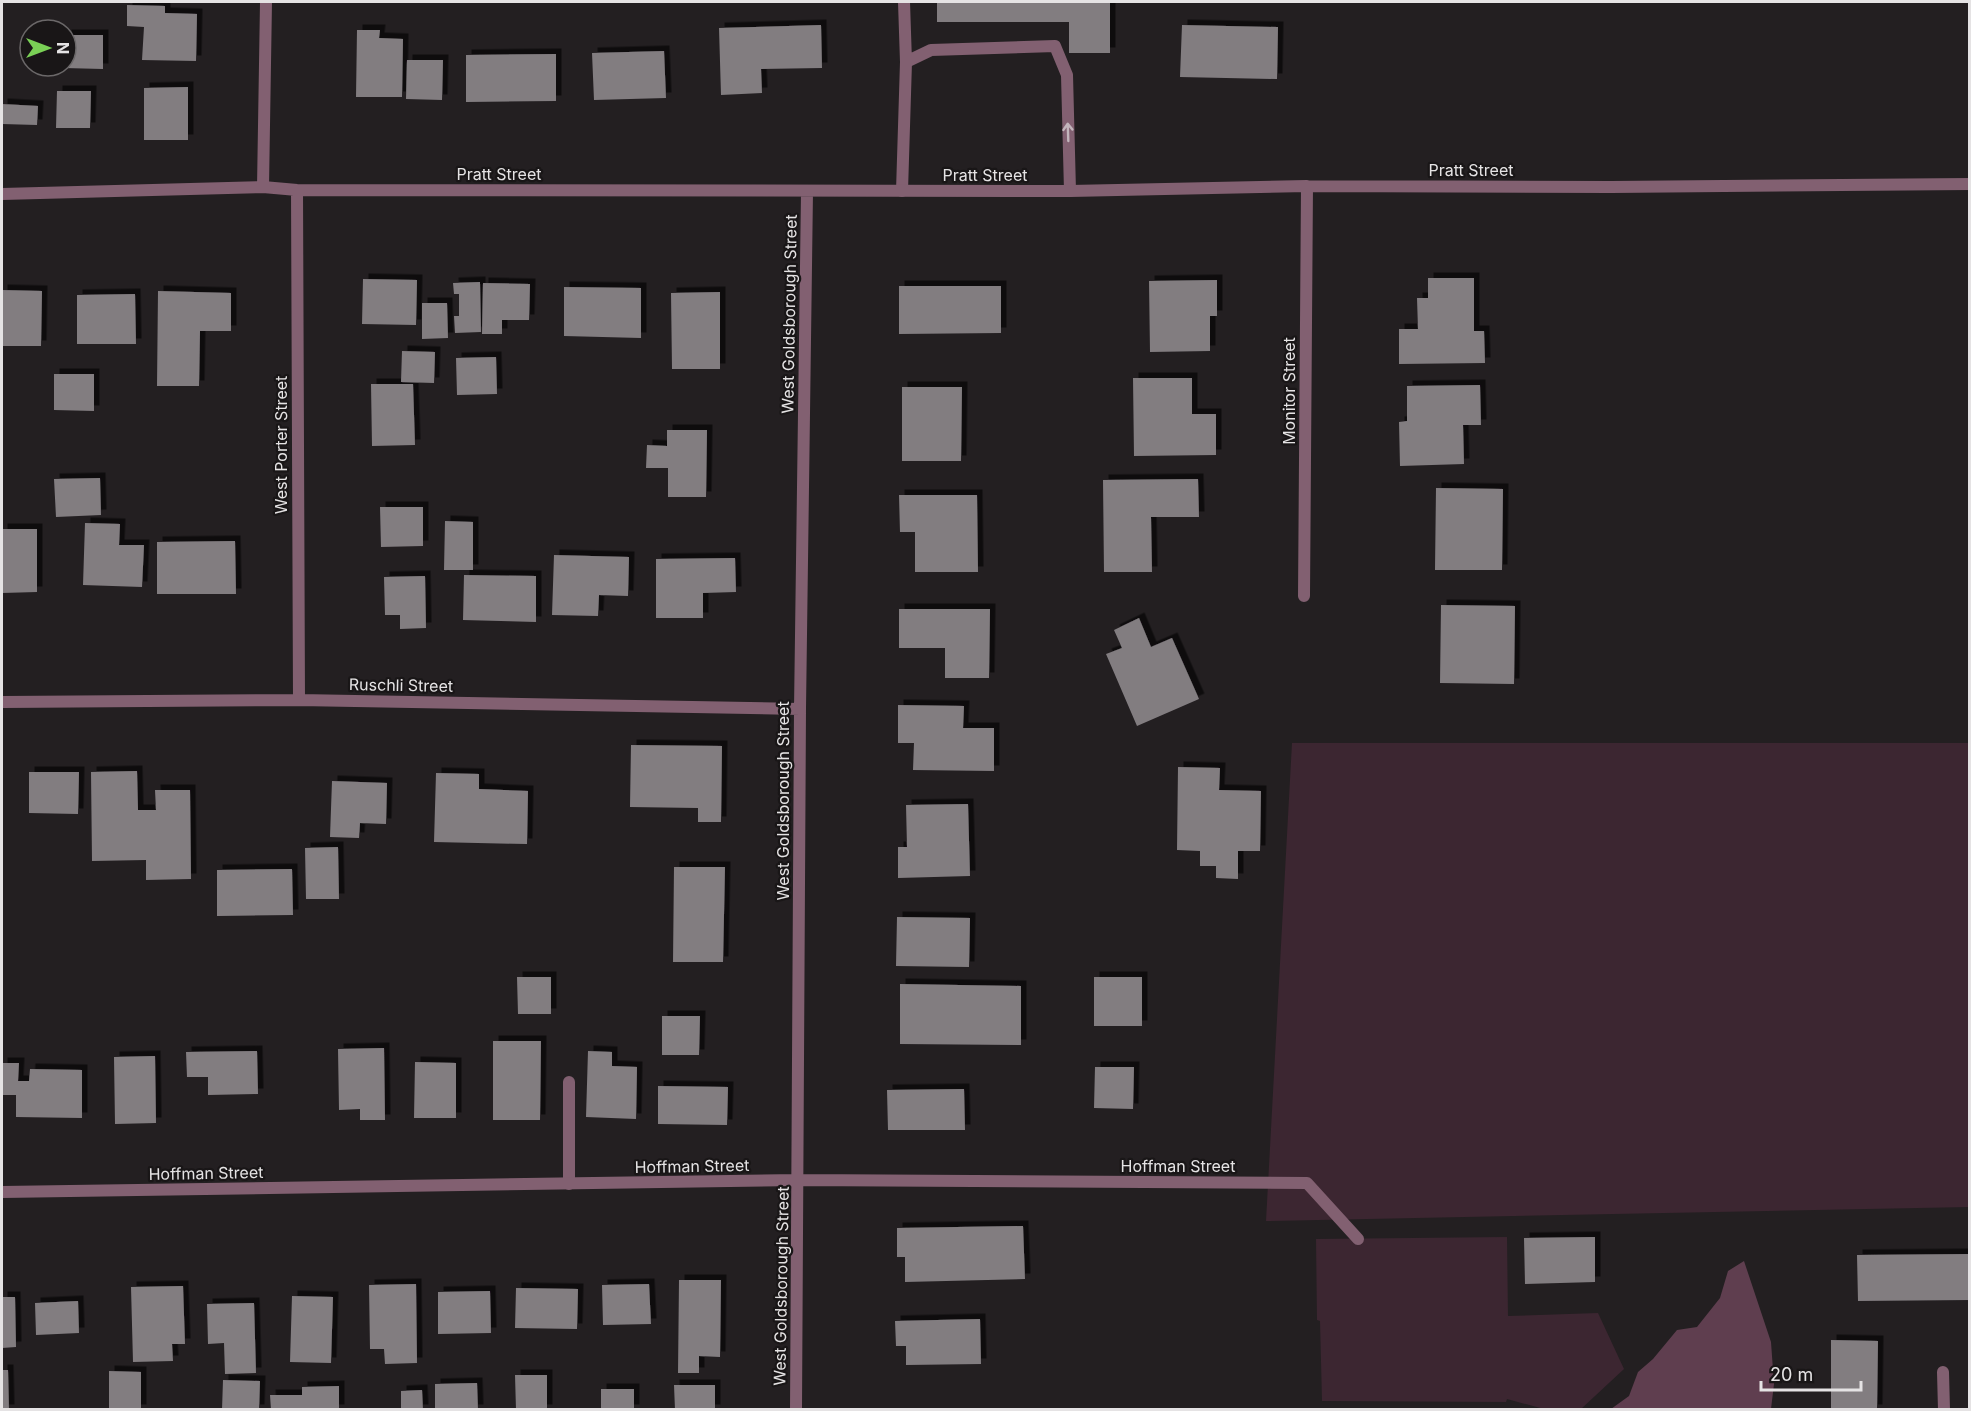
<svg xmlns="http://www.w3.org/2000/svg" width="1971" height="1411" viewBox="0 0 1971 1411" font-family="Inter,sans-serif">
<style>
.green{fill:#3c2631}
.water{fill:#5f3e4f}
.building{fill:#827d80;filter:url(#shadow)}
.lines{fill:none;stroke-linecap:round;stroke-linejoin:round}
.service{stroke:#826071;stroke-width:12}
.minor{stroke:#826071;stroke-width:12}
.oneway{stroke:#c2b5bc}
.labels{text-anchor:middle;stroke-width:4.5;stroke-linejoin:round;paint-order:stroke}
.street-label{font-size:16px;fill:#e5e3e4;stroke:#191617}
</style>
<defs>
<filter id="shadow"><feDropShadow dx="5.5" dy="-5.5" stdDeviation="0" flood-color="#0009"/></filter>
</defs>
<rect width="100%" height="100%" fill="#231f21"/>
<path class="green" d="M1292,743h677v464l-703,14z
M1507,1237l1,79 90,-3 26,56 -43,40h-37l-37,-10 -1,3 -184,-1 -2,-80 -3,-1 -1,-81z"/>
<path class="water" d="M1744,1261l27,81 3,42 -3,25h-160l18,-13 9,-24 15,-13 24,-29 20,-3 23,-29 8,-27z"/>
<path class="building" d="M937,2h173v51h-41v-31h-132z
M127,5l38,1v7l32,1 -1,47 -54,-1 2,-33 -17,-1z
M821,25l1,43 -61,1 1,24 -41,2 -2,-67z
M1182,25l96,2 -1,52 -97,-2z
M357,30h23l-1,8 24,1 -1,58h-46z
M66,35h37v34l-39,-1v-2h2z
M664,51l2,47 -72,2 -2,-47z
M556,54v47l-90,1v-47z
M407,60h36l-1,40 -36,-1z
M188,87v53h-44v-52z
M57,91h34l-1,37h-34z
M2,104l36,2 -1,19 -35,-1z
M1428,278h46v53h10l1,32 -86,1v-35h19l-1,-31h11z
M363,279l54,1 -1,45 -54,-1z
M1217,280v36h-7v35l-60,1 -1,-71z
M480,282l1,50 -26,1 -1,-17h5v-22h-5l-1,-11z
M483,283l47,1 -1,36h-27v14h-20z
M899,286h102v47l-102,1z
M564,287l77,1v50l-77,-2z
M2,290l40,1 -1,55h-39z
M158,291l73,2v38h-31l-1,55h-42z
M720,292v77h-48l-1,-76z
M135,294l1,50h-59v-49z
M422,303h25l1,35 -26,1z
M402,351l33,1 -1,31 -33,-1z
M496,357l1,37 -40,1 -1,-37z
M54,374h40v37l-40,-1z
M1133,378h59v36h24v41l-82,1z
M371,384h42l2,61 -43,1z
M1480,385l1,40h-18l1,39 -64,2 -1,-44 8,-1v-35z
M902,387h60l-1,74h-59z
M667,430h40l-1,67h-38v-29h-22l1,-23 20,1z
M100,478l1,37 -45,2 -2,-38z
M1198,479l1,38h-48l1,55h-48l-1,-92z
M1436,488l67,1 -1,81h-67z
M899,495h78l1,77h-63v-40h-15z
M380,507h43v39l-42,1z
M445,521l28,1v48h-29z
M85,523l35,1 -1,21h25l-2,42 -59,-2z
M2,529h35v63l-35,1z
M235,541l1,53h-79v-52z
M554,555l75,2 -1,39 -29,-1 -1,21 -46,-1z
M735,558l1,34 -33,1v25h-47v-59z
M464,575l72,1v46l-73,-2z
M425,576l1,52 -26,1v-14h-15l-1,-38z
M1441,605l74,1 -1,78 -74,-1z
M899,609h91l-1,69h-44v-30h-46z
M1139,618l12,29 21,-9 27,61 -62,27 -31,-72 16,-6 -8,-18z
M898,705l66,1 -1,22h31v43l-81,-1 1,-27h-16z
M631,745l91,1 -1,76h-23v-14l-68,-1z
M1178,767l42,1 -1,22 42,1 -1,60h-22v28l-22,-1v-12h-16v-15l-23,-1z
M137,771l1,39h18l-1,-20h35l1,89 -45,1v-20l-54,1 -1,-89z
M29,772h50l-1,42 -49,-1z
M436,773l43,1v15l49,2 -1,53 -93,-2z
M332,781l55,2 -1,41 -26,-1 -1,15 -29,-1z
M968,804l2,72 -72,2v-31h9l-1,-42z
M338,847l1,52h-33l-1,-51z
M674,867h51l-2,95h-50z
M292,869l1,46 -76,1v-46z
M897,917l73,1 -1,49 -73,-1z
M517,977h34v37h-33z
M1094,977h48v49h-48z
M900,984l121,2v59l-121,-1z
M662,1016h38l-1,39h-37z
M493,1041h48l-1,79h-47z
M384,1048l1,72h-25v-11l-21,1 -1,-61z
M257,1051l1,43 -50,1v-18h-21l-1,-25z
M588,1051l24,1v14l25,1 -1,52 -50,-2z
M155,1056l1,67 -41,1 -1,-67z
M415,1062l41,1v55h-42z
M2,1063h17l-1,18h11l1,-12 52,1v48l-66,-1v-22h-14z
M1095,1067h39l-1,42 -39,-1z
M658,1086l70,1 -1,38 -69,-1z
M964,1089l1,41h-77l-1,-40z
M1023,1226l2,53 -120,3v-25h-8v-29z
M1595,1237v45l-70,2 -1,-46z
M1970,1254v46l-112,1 -1,-46z
M679,1280h42l-1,77 -21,-1v17h-21z
M416,1284l1,79 -32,1 -1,-15h-14l-1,-64z
M649,1284l2,40 -48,1 -1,-40z
M183,1286l2,58h-13l1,17 -40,1 -2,-75z
M516,1288l62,1 -1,40 -62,-1z
M490,1291l1,42 -53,1v-42z
M292,1296l41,1 -2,66 -41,-1z
M2,1297h13l1,50 -14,1z
M78,1301l1,32 -43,2 -1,-32z
M254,1303l2,70 -31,1 -1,-31 -16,1 -1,-40z
M980,1319l1,45 -75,1v-19h-10l-1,-25z
M1831,1340l47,1 -1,69h-46z
M2,1370h6l1,40h-7z
M109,1371l32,1v38h-32z
M515,1375h32v35h-31z
M223,1380l37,1 -1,29h-37z
M477,1383l1,27h-43v-26z
M674,1385h41v25h-40z
M339,1386v24h-68l-1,-15h32v-8z
M601,1389h33v21h-33z
M422,1390l1,20h-22v-19z"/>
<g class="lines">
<path class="service" d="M904,2l2,60
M902,191l4,-129 25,-12 124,-4 12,29 3,116
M569,1082v102"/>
<path class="minor" d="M263,187l3,-185
M297,190l2,510
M2,194l261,-7 34,3 773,1 237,-5 304,1 359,-3
M1304,596l3,-410
M2,702l297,-2 501,9
M2,1192l796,-12 509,3 51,56
M1943,1372l1,38
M796,1410l4,-701 7,-517"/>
</g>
<defs><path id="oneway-shaft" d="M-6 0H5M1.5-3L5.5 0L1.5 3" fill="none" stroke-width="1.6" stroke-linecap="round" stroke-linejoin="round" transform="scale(1.5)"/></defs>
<use class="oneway" href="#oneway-shaft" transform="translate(1068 132) rotate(-92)"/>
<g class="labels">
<g class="street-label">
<text x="1471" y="176">Pratt Street</text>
<text x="499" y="180">Pratt Street</text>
<text x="985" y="181">Pratt Street</text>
<text transform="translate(789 314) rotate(-89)" y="6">West Goldsborough Street</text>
<text transform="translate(1289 391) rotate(-90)" y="6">Monitor Street</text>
<text transform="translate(281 445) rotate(-90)" y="6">West Porter Street</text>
<text transform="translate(401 685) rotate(1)" y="6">Ruschli Street</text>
<text transform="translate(783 801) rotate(-90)" y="6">West Goldsborough Street</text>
<text transform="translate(692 1166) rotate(-1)" y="6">Hoffman Street</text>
<text x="1178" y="1172">Hoffman Street</text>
<text transform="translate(206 1173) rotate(-1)" y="6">Hoffman Street</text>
<text transform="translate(781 1286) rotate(-89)" y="6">West Goldsborough Street</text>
</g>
</g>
<rect width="1971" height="1411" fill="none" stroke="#e5e3e4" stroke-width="6"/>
<g transform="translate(48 48) rotate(90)"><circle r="28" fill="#191617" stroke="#6b6869" stroke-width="1.5"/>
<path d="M0-4.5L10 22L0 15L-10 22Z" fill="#7ad156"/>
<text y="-9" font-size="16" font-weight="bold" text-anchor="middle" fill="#e5e3e4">N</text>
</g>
<path d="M1761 1381v9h100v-9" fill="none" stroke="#e5e3e4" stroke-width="3"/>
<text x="1770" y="1381" font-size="18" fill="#e5e3e4" stroke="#191617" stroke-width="4.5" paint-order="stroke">20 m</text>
</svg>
